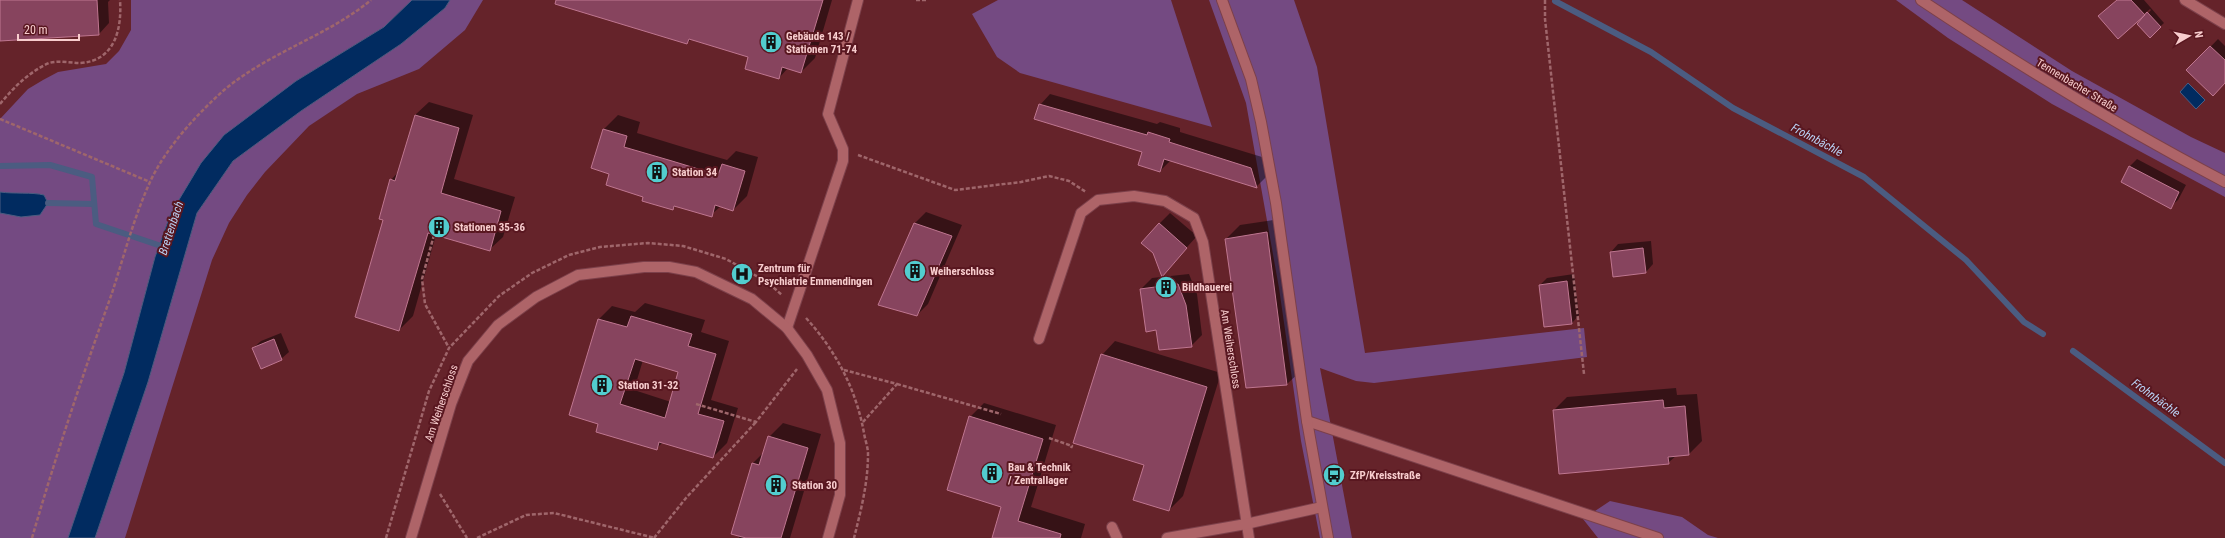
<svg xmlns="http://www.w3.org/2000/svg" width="2225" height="538" viewBox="0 0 2225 538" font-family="'Roboto Condensed',sans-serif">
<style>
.green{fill:#744a82}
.water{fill:#012b60;stroke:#4b5c81}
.shadow{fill:#0007;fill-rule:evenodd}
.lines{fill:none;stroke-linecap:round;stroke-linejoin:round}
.stream{stroke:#4b5c81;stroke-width:6}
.building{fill:#87445e;stroke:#bf7690;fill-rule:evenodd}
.lane-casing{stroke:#7c404a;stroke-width:12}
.street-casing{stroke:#7c404a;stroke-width:12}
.secondary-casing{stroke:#7c404a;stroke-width:12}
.path{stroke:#9f666b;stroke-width:2.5;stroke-dasharray:4 2;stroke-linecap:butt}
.lane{stroke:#ae6468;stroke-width:10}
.street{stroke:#ae6468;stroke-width:10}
.secondary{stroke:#ae6468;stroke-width:10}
.labels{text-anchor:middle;stroke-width:4;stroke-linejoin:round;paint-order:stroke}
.poi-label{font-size:11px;font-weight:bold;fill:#f8cdce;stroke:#591720;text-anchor:start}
.street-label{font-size:11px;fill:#f8cdce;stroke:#591720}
.water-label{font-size:12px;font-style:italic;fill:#bad2f4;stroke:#591720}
</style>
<rect width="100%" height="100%" fill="#65232a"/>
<path class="green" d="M131,0h281l-28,27 -88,54 -125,132 -16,44 -31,116 -56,165h-68v-419l28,-30 15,-9 15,-8 48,-8 13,-13 12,-21z
M450,0h33l-18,30 -46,39 -62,25 -48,32 -44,46 -18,23 -18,28 -17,37 -87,278h-30l53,-156 49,-169 36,-52 68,-50 100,-67 44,-36z
M998,0h173l41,127 -192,-54 -23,-16 -25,-43z
M1209,0h85l23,67 48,286 219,-25 3,29 -213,26 -18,-2 -36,-13 32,170h-32l-19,-97 -22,-153 -33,-185z
M1896,0h66l110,71 119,66 34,16v44l-173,-93 -104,-66z
M1610,501l72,16 26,18 10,3h-120l-15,-19z"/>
<path class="water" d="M412,0h38l-5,8 -44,36 -100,67 -68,50 -36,52 -49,169 -53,156h-27l56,-165 31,-116 16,-44 30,-50 23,-28 72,-54 88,-54z
M2188,83l17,17 -9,9 -16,-17z
M0,192c14,2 32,0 44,3l4,8 -8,12 -19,2 -21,-4z"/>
<path class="shadow" d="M0,0h110l-2,2 1,21 -10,11 -99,6z
M582,0h250l-17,58 -14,14 -13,-4 -9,10 -29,-22 -58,-17 -5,4z
M2117,0h27l20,23 -14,13 -12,-12 13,-14 -1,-1 -6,5z
M2218,39l7,7v36l-37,-12z
M1050,94l107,30 3,-2 20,6v4l82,25 5,19 -10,10 -86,-26 -11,11 -17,-20 -103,-46z
M429,102l44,13 -19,64 61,18 -12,40 -14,13 -53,-15 -23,81 -14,14 -15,-111 7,-39 8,-9 16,-56z
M618,115l22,7 -3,11 49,15 41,12 9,-9 22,6 -11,39 -14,14 -12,-4 -10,9 -35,-9 -3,3 -29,-13 -33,-23 -18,-5 11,-39z
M2137,159l49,26 -8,15 -8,7 -48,-26 8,-15z
M926,212l36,13 -34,79 -11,11 -2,-92z
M1170,213l27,23 -35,39 -3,-51z
M1280,219l21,152 -14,13 -61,-145 14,-14z
M1651,241l2,23 -7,8 -32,4 -3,-24 7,-8z
M1189,274l8,20 5,41 -11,11 -34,-17 -16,-40 11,-11z
M1574,274l5,41 -7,8 -32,-38 7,-7z
M645,303l60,17 -4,12 28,9 -18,59 27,8 -11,35 -14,14 -50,-15 -7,7 -57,-26v-104l13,-13 23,6zM643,360l37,12 -9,30 -37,-12z
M281,333l8,19 -8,7 -28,-11 8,-7z
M1115,341l106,32 -38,123 -14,14 -67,-155z
M1676,388l1,7 20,-1 5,47 -13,13 -12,1 -9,8 -114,-53 13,-13z
M984,403l72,22 -25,82 54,17 -4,14h-88l10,-32 -33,-89z
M783,423l38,11 -31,104h-51l1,-3 -8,-2 21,-70 11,-11 5,-15z"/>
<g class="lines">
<path class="stream" d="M1555,1l96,51 82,56 131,69 102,83 58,62 19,12
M0,166l50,-1 42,12 4,47 71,24
M48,203l46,1
M2073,351l152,112"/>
</g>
<path class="building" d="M0,0h97l2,35 -99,6z
M556,0h267l-22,73 -19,-6 -3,12 -34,-10 3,-12 -59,-18 -2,5 -132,-40z
M2117,0h14l14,15 -27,24 -20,-23z
M2147,12l14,15 -11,11 -13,-14z
M2210,46l15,14v23l-12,13 -27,-26z
M1039,104l108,31 1,-3 22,7 -1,3 82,26 6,20 -93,-29 -4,13 -22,-7 4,-13 -108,-33z
M415,115l44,13 -18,65 60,18 -11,40 -62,-18 -29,98 -44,-14 28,-97 -4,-1 11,-40 5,2z
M603,129l24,7 -3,11 48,14 46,14 4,-11 23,7 -12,40 -18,-6 -3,12 -38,-11 -1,4 -31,-9 1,-4 -37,-12 3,-11 -18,-6z
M2129,166l50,26 -8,17 -50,-27z
M914,223l38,13 -35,80 -39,-11z
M1159,223l28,25 -25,29 -9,-24 -12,-10z
M1267,232l20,153 -41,3 -21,-149z
M1643,248l3,25 -33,4 -3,-25z
M1567,281l5,43 -28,3 -5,-42z
M1178,284l8,21 6,42 -33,3 -3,-20 -10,2 -6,-43z
M631,316l61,18 -4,12 28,8 -18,60 26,7 -11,37 -54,-16 -2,8 -61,-18 2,-8 -29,-9 29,-96 29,8zM635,359l43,13 -13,46 -45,-14z
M274,339l8,21 -21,9 -9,-21z
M1101,354l106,33 -38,124 -36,-11 11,-35 -71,-22z
M1663,400l1,8 21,-2 4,49 -21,2 1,7 -110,10 -6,-64z
M969,416l74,23 -25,82 43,13 -1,4h-68l9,-31 -54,-17z
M768,436l40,12 -27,90h-35l-15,-4 21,-71 7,2z"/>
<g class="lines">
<g class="lane-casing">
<path id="lane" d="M787,328l56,-167v-12l-15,-35 30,-114
M1039,339l42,-126 17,-13 36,-4 31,5 29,17 9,24 46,296
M1307,421l351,117
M1112,527l5,11"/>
</g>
<g class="street-casing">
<path id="street" d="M2185,0l40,24
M411,538l40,-134 17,-43 30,-36 38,-28 42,-22 66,-8h25l27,5 56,27 35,29 20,27 20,35 13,53v52l-12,43
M1167,538l79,-14 76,-17"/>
</g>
<g class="secondary-casing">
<path id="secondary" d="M1222,0l29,79 10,43 15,81 31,218 21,117
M1921,0c99,66 199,127 304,182"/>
</g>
<path class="path" d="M916,0h10
M1545,0v19l39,355
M0,104c14,-17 29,-32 49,-41 10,-3 21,0 31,0 35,-2 42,-34 40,-63
M0,119l150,63
M858,155l97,35 66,-8 28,-6 20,5 17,11
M434,235l-12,44 3,25 24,44
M806,318c30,33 50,71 58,115 1,7 4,14 4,21 0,29 -7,56 -14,84
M844,370l53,14 -34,38
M897,384l104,30
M696,404l60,18 41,-53
M1049,438l23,8 -1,2
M440,494l27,44
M32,538c24,-83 51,-164 80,-245 12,-37 22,-76 38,-111 15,-33 46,-67 73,-91 44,-38 103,-54 148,-91
M386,538l43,-147 20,-43 50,-52 33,-23 37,-18 31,-8 48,-4 35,3 43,13 41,23 15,13
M477,538l49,-23 28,-2 101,25
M654,538l32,-40 70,-76"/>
<use href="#lane" class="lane"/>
<use href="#street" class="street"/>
<use href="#secondary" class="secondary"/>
</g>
<defs>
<g id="building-disc" transform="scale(1.15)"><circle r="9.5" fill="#52cdcf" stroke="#591720"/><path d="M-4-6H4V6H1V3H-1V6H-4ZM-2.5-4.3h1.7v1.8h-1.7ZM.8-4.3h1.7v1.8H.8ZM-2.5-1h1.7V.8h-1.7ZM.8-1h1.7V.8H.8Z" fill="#111"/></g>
<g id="hospital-disc" transform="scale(1.15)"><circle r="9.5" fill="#52cdcf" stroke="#591720"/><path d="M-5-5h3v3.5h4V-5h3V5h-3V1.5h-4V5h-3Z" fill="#111"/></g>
<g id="bus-disc" transform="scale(1.15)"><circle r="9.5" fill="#52cdcf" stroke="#591720"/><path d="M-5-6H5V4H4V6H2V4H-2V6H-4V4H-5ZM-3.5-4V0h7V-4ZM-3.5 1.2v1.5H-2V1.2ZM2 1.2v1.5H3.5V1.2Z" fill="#111"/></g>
</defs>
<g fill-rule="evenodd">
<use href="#building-disc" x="771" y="42"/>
<use href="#building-disc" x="657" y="172"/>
<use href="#building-disc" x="439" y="227"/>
<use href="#building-disc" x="915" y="271"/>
<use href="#hospital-disc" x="742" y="274"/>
<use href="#building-disc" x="1166" y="287"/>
<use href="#building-disc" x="602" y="385"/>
<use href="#building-disc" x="992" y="473"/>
<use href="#bus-disc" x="1334" y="475"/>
<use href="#building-disc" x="776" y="485"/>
</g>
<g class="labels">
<g class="poi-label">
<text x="786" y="40">Gebäude 143 /<tspan x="786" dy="13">Stationen 71-74</tspan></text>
<text x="672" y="176">Station 34</text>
<text x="454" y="231">Stationen 35-36</text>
<text x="758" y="272">Zentrum für<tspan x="758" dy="13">Psychiatrie Emmendingen</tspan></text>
<text x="930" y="275">Weiherschloss</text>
<text x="1182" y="291">Bildhauerei</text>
<text x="618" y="389">Station 31-32</text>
<text x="1008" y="471">Bau &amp; Technik<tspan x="1008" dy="13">/ Zentrallager</tspan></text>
<text x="1350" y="479">ZfP/Kreisstraße</text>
<text x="792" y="489">Station 30</text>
</g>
<g class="street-label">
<text transform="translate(2077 85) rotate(31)" y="4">Tennenbacher Straße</text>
<text transform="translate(1231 349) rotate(81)" y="4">Am Weiherschloss</text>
<text transform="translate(441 403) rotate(-71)" y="4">Am Weiherschloss</text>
</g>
<g class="water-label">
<text transform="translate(1817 140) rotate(28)" y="4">Frohnbächle</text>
<text transform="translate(171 228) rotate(-72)" y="4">Brettenbach</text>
<text transform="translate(2156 398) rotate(36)" y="4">Frohnbächle</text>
</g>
</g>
<g transform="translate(2189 36) rotate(81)" stroke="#591720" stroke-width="3" paint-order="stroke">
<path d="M0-3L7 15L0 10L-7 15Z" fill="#f8cdce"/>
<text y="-6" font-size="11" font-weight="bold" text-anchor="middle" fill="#f8cdce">N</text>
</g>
<path d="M18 34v6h61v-6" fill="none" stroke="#f8cdce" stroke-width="2"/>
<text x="24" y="34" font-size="12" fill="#f8cdce" stroke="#591720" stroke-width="3" paint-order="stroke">20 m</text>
</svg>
